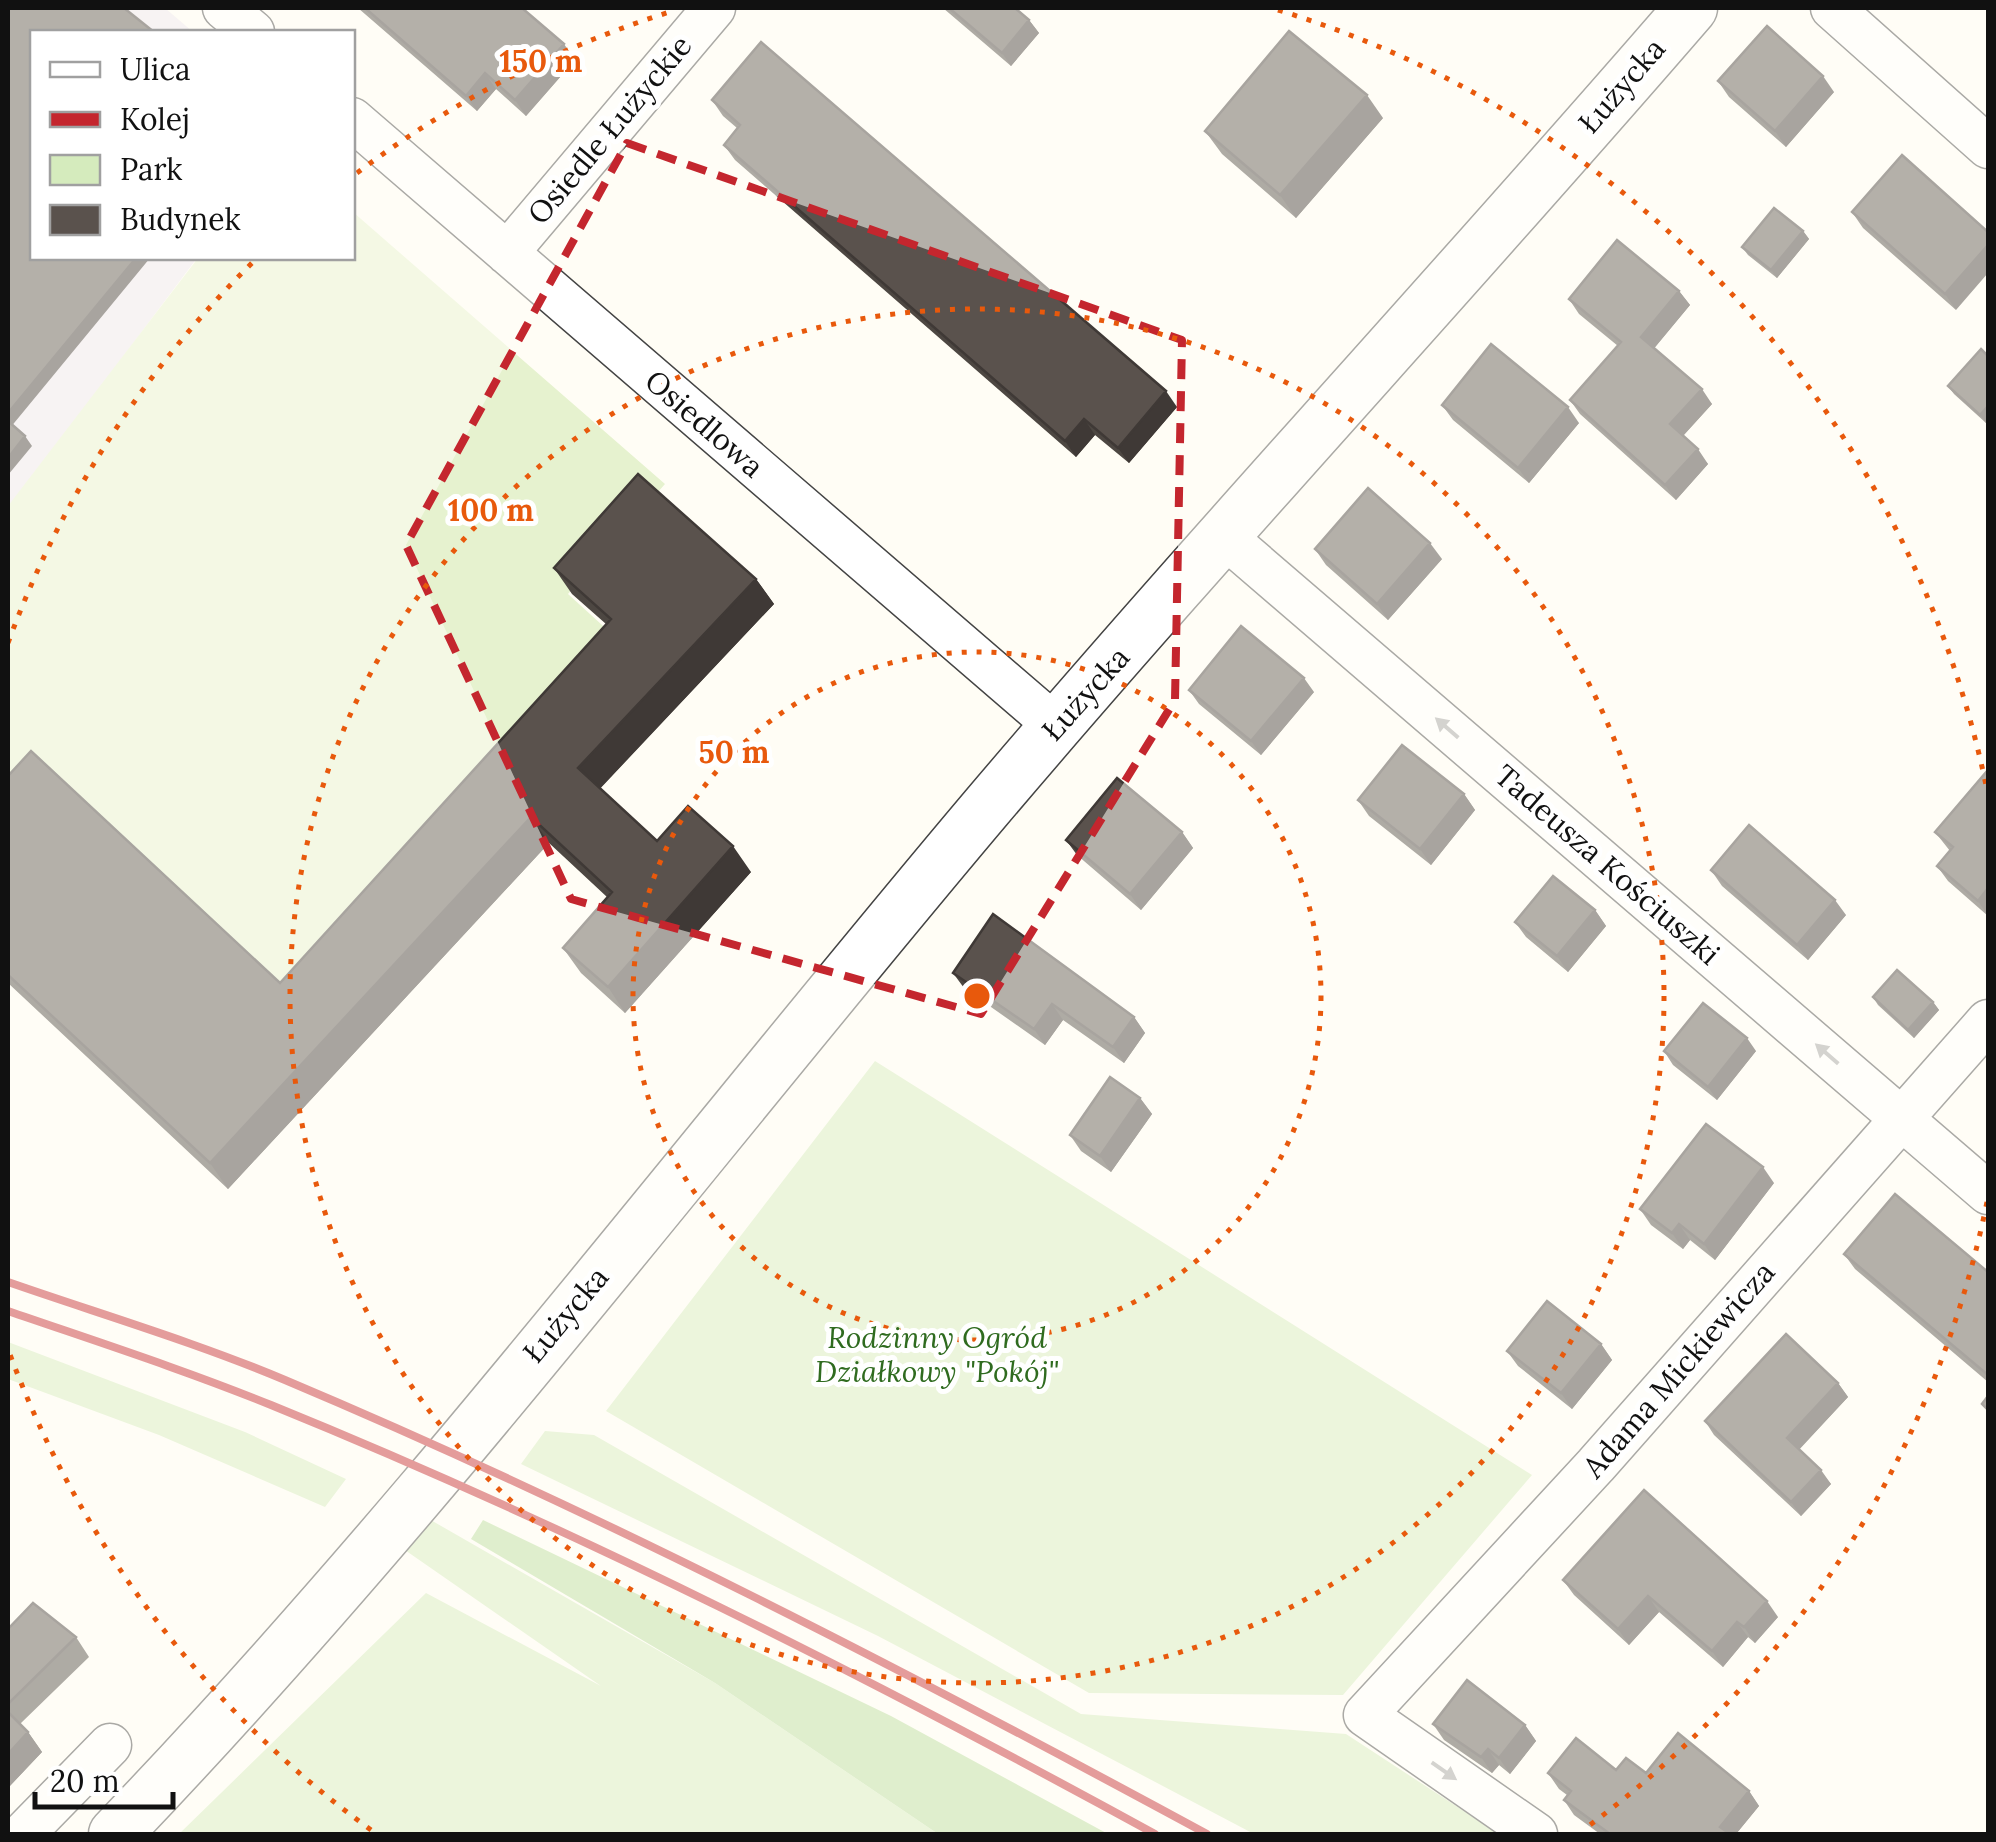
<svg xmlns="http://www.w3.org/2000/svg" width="1996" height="1842" viewBox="0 0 1996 1842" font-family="Lora,serif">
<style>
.industrial{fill:#eee6ef}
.green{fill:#d5ebbd}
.forest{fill:#b9dc9c}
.pitch{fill:#e6f2cf}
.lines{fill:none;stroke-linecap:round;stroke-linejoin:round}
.minor-casing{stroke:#444;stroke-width:45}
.tertiary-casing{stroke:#444;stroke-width:55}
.minor{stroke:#fff;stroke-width:42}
.tertiary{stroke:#fff;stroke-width:52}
.rail{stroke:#c4262e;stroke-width:8}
.wall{fill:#4d4742}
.shaded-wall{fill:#3f3936}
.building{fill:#5a524d;stroke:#3f3936;stroke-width:2.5}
.oneway{fill:#a0a0a0}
.marked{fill:none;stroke:#c4262e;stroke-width:8;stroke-dasharray:20 12;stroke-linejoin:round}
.ring{fill:none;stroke:#e8590c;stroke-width:5;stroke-dasharray:5 10}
.labels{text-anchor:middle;stroke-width:10;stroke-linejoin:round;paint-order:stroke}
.street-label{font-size:30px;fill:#111;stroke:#fff}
.park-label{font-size:30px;font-style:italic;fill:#2f6b1f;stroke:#fff}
.centre{fill:#e8590c;stroke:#fff;stroke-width:5}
.ring-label{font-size:30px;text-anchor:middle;font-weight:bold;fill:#e8590c;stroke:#fff;stroke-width:10;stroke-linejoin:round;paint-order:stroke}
</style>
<rect width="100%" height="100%" fill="#fffdf5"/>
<path class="industrial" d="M8,8h157l28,24h-161v226h165l-189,252z"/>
<path class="green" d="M875,1061l657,414 -189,220 -254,-2 -483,-282z
M8,1342l237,90 101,47 -21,28 -166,-72 -151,-56z
M545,1431l49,4 487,279 265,20 153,100h-245l-376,-198 -357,-172z
M422,1515l293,168 223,151h-759l247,-241 175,93 -199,-138z"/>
<path class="forest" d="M483,1520l408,196 217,118h-170l-223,-151 -244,-144z"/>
<path class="pitch" d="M353,212l312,272 -97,110 56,51 -329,363 -287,-203v-299l190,-248h154z"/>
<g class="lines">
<g class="minor-casing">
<path id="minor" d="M224,8l29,24
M1832,8l156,139
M352,119l705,608
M507,253l207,-245
M1226,538l762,655
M23,1834l87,-89
M1536,1834l-171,-119 231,-250 392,-444"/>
</g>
<g class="tertiary-casing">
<path id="tertiary" d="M115,1834c310,-323 582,-684 871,-1026 230,-271 473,-531 705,-800"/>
</g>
<use href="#minor" class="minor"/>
<use href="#tertiary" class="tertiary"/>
<path class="rail" d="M8,1282c92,32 187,60 277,98 316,133 621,291 922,454
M8,1311c87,30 177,59 263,94 303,123 597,272 884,429"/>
</g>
<path class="wall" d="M358,8h164l53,52 -49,56 -30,-27 -19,22z
M943,8h72l14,12 10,13 -28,33z
M1718,81l116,11 -48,55 -57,-50z
M712,100l465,307 -48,56 -34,-28 -19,22 -341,-297 -11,-15 13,-17 -14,-12z
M1383,118l-87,100 -74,-64 -17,-23z
M1902,155l54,155 -93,-82 -11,-16z
M1803,231l6,8 -32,39 -29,-23 -6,-8z
M1679,291l11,14 -36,43 58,56 -29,32 25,28 -32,36 -96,-86 -10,-14 48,-54 -39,-32 -10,-15z
M1981,349l5,74 -32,-29 -6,-8z
M1442,405l137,18 -50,60 -76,-63z
M1315,549l127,10 -54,61 -62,-55z
M554,568l202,11 18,25 -174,184 57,53 94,31 -126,141 -44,-40 -18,-25 44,-51 -58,-54 -321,346 -220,-206v-207l272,207 326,-359 -34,-30z
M1189,690l125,2 -53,63 -62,-51z
M1988,770v146l-40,-35 -11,-15 13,-15 -15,-19z
M1464,794l11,16 -44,55 -62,-49 -11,-16z
M1182,832l11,16 -52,62 -64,-55 -11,-15z
M1711,870l135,45 -38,45 -86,-74z
M1595,910l11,16 -38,46 -42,-35 -11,-15z
M953,973l181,44 11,16 -21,30 -61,-43 -18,25 -81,-57z
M1873,997l60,5 6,8 -25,28 -36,-33z
M1664,1051h92l-39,49 -44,-35z
M1140,1098l12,16 -41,58 -30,-21 -11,-16z
M1774,1183l-59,77 -25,-20 -7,9 -32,-24 -11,-16z
M1844,1254l144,18v110l-133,-113z
M1601,1344l11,16 -40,49 -54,-43 -11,-15z
M1838,1383l10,14 -49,52 32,35 -30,32 -87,-81 -9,-14z
M1563,1580l215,37 -23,26 -7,-6 -25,30 -64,-55 -30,33 -55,-50z
M8,1629l68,8 13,20 -69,67 8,8 14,20 -34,36z
M1433,1724l92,1 11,16 -26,33 -11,-9 -7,8 -48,-33z
M1616,1770l30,3 103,18 10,15 -23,28h-136l-26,-19 -10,-15 3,-5 -8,-6 -11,-16z"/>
<path class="shaded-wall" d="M1029,20l10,13 -28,33 -9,-13z
M564,44l11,16 -49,56 -11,-16z
M485,73l11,16 -19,22 -11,-15z
M1823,76l11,16 -48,55 -11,-16z
M1367,95l16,23 -87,100 -16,-23z
M1803,231l6,8 -32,39 -6,-8z
M1988,245v28l-32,37 -11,-16z
M136,258h14l-140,170 -2,-4v-11z
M1679,291l11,14 -38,46 -11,-14z
M1702,389l10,15 -32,35 -10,-15z
M1166,391l11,16 -48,56 -11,-15z
M1988,406v14l-2,3 -6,-8z
M1568,407l11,16 -50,60 -11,-15z
M1084,419l11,16 -19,22 -11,-16z
M25,436l7,10 -24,29v-17z
M1698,449l10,15 -32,36 -11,-15z
M1430,543l12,16 -54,61 -11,-16z
M756,579l18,25 -178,189 -18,-25z
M1304,678l10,14 -53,63 -10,-14z
M1464,794l11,16 -44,55 -11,-16z
M531,817l18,26 -321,346 -18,-26z
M1182,832l11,16 -52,62 -11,-16z
M733,846l18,26 -126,141 -17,-26z
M1988,888v28l-10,-15z
M1835,900l11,15 -38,45 -11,-15z
M1595,910l11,16 -38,46 -11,-16z
M1933,1002l6,8 -25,28 -6,-8z
M1052,1004l11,16 -18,25 -11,-16z
M1134,1017l11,16 -21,30 -11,-16z
M1747,1038l9,13 -39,49 -9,-13z
M1140,1098l12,16 -41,58 -11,-16z
M1763,1167l11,16 -59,77 -11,-16z
M1679,1224l11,16 -7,9 -11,-16z
M1601,1344l11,16 -40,49 -11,-16z
M1838,1383l10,14 -51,55 -10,-14z
M1821,1470l10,14 -30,32 -10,-14z
M1648,1596l11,16 -30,33 -11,-16z
M1767,1601l11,16 -23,26 -11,-16z
M1737,1622l11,15 -25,30 -11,-16z
M1525,1725l11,16 -26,33 -11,-16z
M28,1732l14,20 -34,36v-34z
M1488,1749l11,16 -7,8 -11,-16z
M1749,1791l10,15 -23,28h-10l-6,-7z"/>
<path class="building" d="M8,8h116l30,24h-122v226h104l-128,155z
M365,8h157l42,36 -49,56 -30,-27 -19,23z
M949,8h66l14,12 -27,33z
M1767,26l56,50 -48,55 -57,-50z
M1289,31l78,64 -87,100 -75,-64z
M761,42l405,349 -48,57 -34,-29 -19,22 -341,-296 16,-20 -28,-25z
M1902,155l86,77v13l-43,49 -93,-82z
M1774,208l29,23 -32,39 -29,-23z
M1617,240l62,51 -38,46 61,52 -32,35 28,25 -33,36 -95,-85 51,-58 -52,-43z
M1491,344l77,63 -50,61 -76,-63z
M1981,349l7,7v50l-8,9 -32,-29z
M8,421l17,15 -17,22z
M638,474l118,105 -178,189 79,73 31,-35 45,40 -125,141 -45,-39 49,-56 -81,-75 -321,346 -202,-188v-199l23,-25 249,232 331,-364 -57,-51z
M1368,488l62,55 -53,61 -62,-55z
M1241,626l63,52 -53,63 -62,-51z
M1402,745l62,49 -44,55 -62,-49z
M1988,770v118l-10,13 -41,-35 16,-19 -18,-15z
M1117,778l65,54 -52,62 -64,-54z
M1749,825l86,75 -38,45 -86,-75z
M1553,876l42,34 -38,46 -42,-34z
M993,914l141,103 -21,30 -61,-43 -18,25 -81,-56z
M1897,970l36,32 -25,28 -35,-33z
M1703,1003l44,35 -39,49 -44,-36z
M1110,1077l30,21 -40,58 -30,-21z
M1706,1124l57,43 -59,77 -25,-20 -7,9 -32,-24z
M1895,1194l93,78v103l-144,-121z
M1547,1301l54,43 -40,49 -54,-42z
M1786,1334l52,49 -51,55 34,32 -30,32 -86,-81z
M1988,1396v14l-6,-6z
M1644,1490l123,111 -23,26 -7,-5 -25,29 -64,-55 -30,33 -55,-49z
M33,1603l43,34 -68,67v-75z
M1467,1680l58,45 -26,33 -11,-9 -7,8 -48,-33z
M8,1712l20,20 -20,22z
M1678,1733l71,58 -29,36 10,7h-120l-46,-34 7,-9 -23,-18 28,-35 40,32 10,-12 20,15z"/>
<defs><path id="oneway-solid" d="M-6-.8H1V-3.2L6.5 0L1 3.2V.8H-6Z" transform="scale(2.5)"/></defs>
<g class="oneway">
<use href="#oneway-solid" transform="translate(1447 728) rotate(-139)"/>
<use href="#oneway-solid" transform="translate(1827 1054) rotate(-139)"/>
<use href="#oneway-solid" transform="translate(1444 1771) rotate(35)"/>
</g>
<path d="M0 0H1996V1842H0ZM627,143l555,197 -7,360 -194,314 -410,-115 -165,-354z" fill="#fffdf5" fill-opacity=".55" fill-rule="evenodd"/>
<path class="marked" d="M627,143l555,197 -7,360 -194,314 -410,-115 -165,-354z"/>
<g class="ring">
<circle cx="977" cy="996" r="344"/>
<circle cx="977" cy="996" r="687"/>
<path d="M1987 1202A1031 1031 0 0 1 1583 1830M371 1830A1031 1031 0 0 1 8 1349M8 643A1031 1031 0 0 1 254 261M357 173A1031 1031 0 0 1 676 10M1278 10A1031 1031 0 0 1 1987 790"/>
</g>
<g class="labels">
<g class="street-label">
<text transform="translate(1622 86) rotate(-49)" y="10">Łużycka</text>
<text transform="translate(610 130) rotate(-50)" y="10">Osiedle Łużyckie</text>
<text transform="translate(704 424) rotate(41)" y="10">Osiedlowa</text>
<text transform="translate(1086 694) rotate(-48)" y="10">Łużycka</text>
<text transform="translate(1607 865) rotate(41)" y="10">Tadeusza Kościuszki</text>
<text transform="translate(566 1315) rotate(-50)" y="10">Łużycka</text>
<text transform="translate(1679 1370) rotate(-49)" y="10">Adama Mickiewicza</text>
</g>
<g class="park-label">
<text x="937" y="1348">Rodzinny Ogród<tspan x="937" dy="34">Działkowy "Pokój"</tspan></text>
</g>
</g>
<circle cx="977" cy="996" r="15" class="centre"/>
<g class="ring-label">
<text x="541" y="72">150 m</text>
<text x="491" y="521">100 m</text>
<text x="734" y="763">50 m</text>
</g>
<rect width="1996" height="1842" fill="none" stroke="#111111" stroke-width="20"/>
<rect x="30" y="30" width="325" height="230" fill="#ffffff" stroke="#a0a0a0" stroke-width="2.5"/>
<rect x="50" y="62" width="50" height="15" fill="#ffffff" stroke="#a0a0a0" stroke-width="2.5"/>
<text x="120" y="80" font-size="30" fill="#111111">Ulica</text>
<rect x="50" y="112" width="50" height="15" fill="#c4262e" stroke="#a0a0a0" stroke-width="2.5"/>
<text x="120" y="130" font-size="30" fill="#111111">Kolej</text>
<rect x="50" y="155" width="50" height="30" fill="#d5ebbd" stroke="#a0a0a0" stroke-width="2.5"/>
<text x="120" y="180" font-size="30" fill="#111111">Park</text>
<rect x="50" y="205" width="50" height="30" fill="#5a524d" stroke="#a0a0a0" stroke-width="2.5"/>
<text x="120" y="230" font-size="30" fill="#111111">Budynek</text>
<path d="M35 1792v15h138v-15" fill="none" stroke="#111111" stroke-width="5"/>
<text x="50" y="1792" font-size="30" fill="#111111" stroke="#ffffff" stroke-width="8" paint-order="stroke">20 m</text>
</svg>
